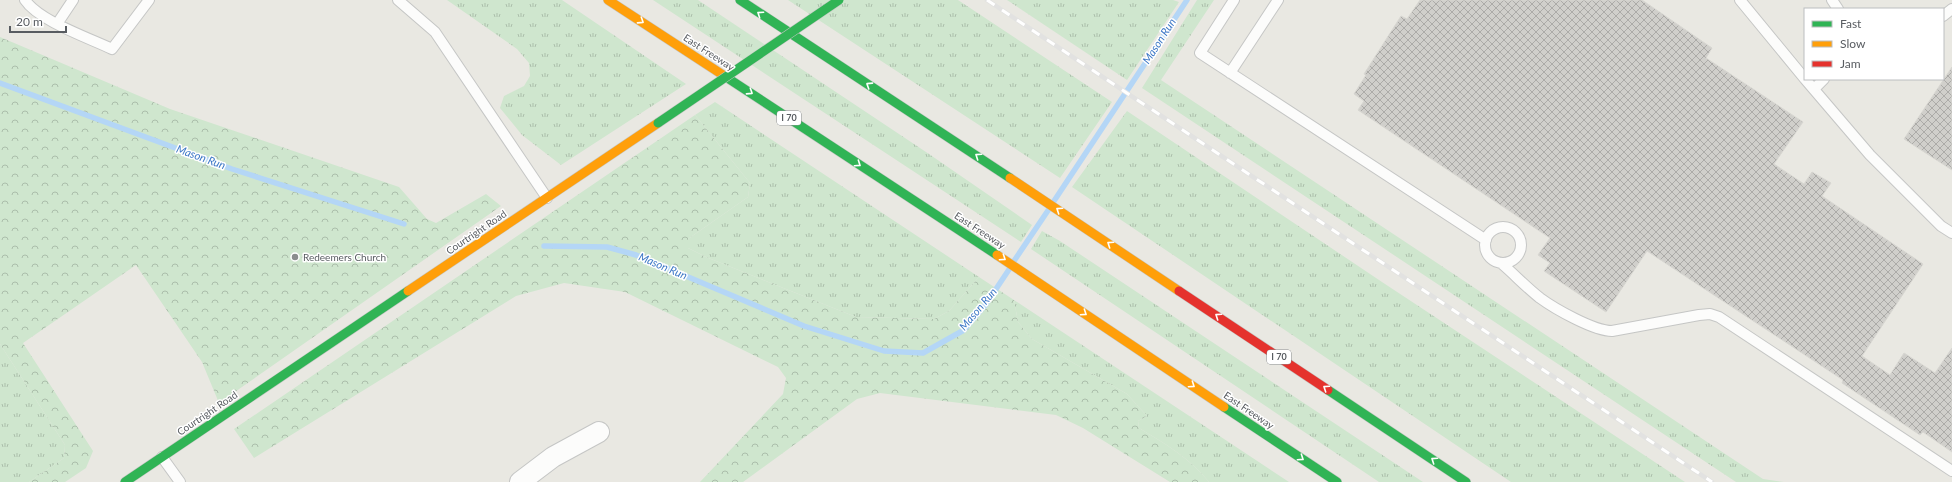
<svg xmlns="http://www.w3.org/2000/svg" width="1952" height="482" viewBox="0 0 1952 482" font-family="Lato,sans-serif">
<style>
.grass{fill:url(#grass-tufts)}
.forest{fill:url(#forest-crowns)}
.lines{fill:none;stroke-linecap:round;stroke-linejoin:round}
.stream{stroke:#b4d6f6;stroke-width:5.5}
.building{fill:url(#building-cross-hatch);stroke:#d8d7d2}
.lane-casing{stroke:#c5c6c5;stroke-width:12}
.street-casing{stroke:#c5c6c5;stroke-width:22}
.fast-casing{stroke:#c5c6c4;stroke-width:10}
.slow-casing{stroke:#c5c6c4;stroke-width:10}
.jam-casing{stroke:#c5c6c4;stroke-width:10}
.lane{stroke:#fcfcfb;stroke-width:10}
.street{stroke:#fcfcfb;stroke-width:20}
.fast{stroke:#30b455;stroke-width:9}
.slow{stroke:#ff9f0a;stroke-width:9}
.jam{stroke:#e5322d;stroke-width:9}
.rail-casing{stroke:#e2e2e1;stroke-width:4.5}
.rail{stroke:#fff;stroke-width:3;stroke-dasharray:9;stroke-linecap:butt}
.fast-bridge-casing{stroke:#c5c6c4;stroke-width:10;stroke-linecap:butt}
.fast-bridge{stroke:#30b455;stroke-width:9}
.oneway{stroke:#fff}
.poi-dot{fill:#8b8d8e;stroke:#fff;stroke-width:1.5}
.labels{text-anchor:middle;stroke-width:3;stroke-linejoin:round;paint-order:stroke}
.shield{fill:#fff;stroke:#8a8d90;stroke-width:1}
.shield-label{font-size:9px;font-weight:bold;fill:#585c61}
.street-label{font-size:10px;fill:#585c61;stroke:#fff}
.poi-label{font-size:10px;fill:#585c61;stroke:#fff;text-anchor:start}
.water-label{font-size:11px;font-style:italic;fill:#3c77c6;stroke:#fff}
</style>
<defs>
<pattern id="grass-tufts" width="24" height="20" patternUnits="userSpaceOnUse"><rect width="24" height="20" fill="#cfe6ce"/><path d="M3 7l-1-3M5 7V3M7 7l1-3M15 17l-1-3M17 17v-4M19 17l1-3" fill="none" stroke="#abbeab"/></pattern>
<pattern id="forest-crowns" width="20" height="18" patternUnits="userSpaceOnUse"><rect width="20" height="18" fill="#cfe6ce"/><path d="M2 6a3 3 0 1 1 6 0M12 15a3 3 0 1 1 6 0" fill="none" stroke="#abbeab"/></pattern>
<pattern id="building-cross-hatch" width="8" height="8" patternUnits="userSpaceOnUse"><rect width="8" height="8" fill="#d0cfcb"/><path d="M0 0l8 8M0 8l8-8" fill="none" stroke="#acaba8"/></pattern>
</defs>
<rect width="100%" height="100%" fill="#e9e8e2"/>
<path class="grass" d="M447,0h115l124,84 -125,81 -39,-30 -22,-27 4,-12 20,-10 6,-10 -1,-13 -12,-14z
M653,0h45l231,154 103,71 -11,17z
M788,0h170l154,102 -52,76z
M1007,0h166l6,2 -52,78z
M1197,0h17l-53,80 602,399 21,3h-48l-594,-394z
M715,102l264,175 -30,34 -15,8 -78,-2 -150,-60 -18,-9v-9l60,-42 2,-14 -55,-68z
M1127,111l255,171 303,200h-174l-439,-295z
M1042,231l18,10 363,241h-44l-348,-233z
M1014,300l275,182h-80c-18,-23 -45,-39 -70,-54l-1,-7 9,-5 -20,-22 -95,-55 -14,-17z
M0,344l65,101 -1,13 -35,24h-29z"/>
<path class="forest" d="M0,37l170,72 229,78 28,32 9,4 50,-29 15,12 -282,197 -17,-41 -66,-97 -113,78 70,108 -7,17 -21,14h-36l35,-24 1,-13 -65,-101z
M695,115l55,68 -2,14 -60,42v9l18,9 150,60 78,2 15,-8 30,-34 35,23 4,22 14,17 95,55 20,22 -9,5 1,7c25,15 52,31 70,54h-39l-87,-54 -27,-13 -176,-22 -23,6 -114,83h-43l83,-88 3,-16 -8,-11 -153,-75 -61,-9 -48,13 -262,162 -20,-29z"/>
<g class="lines">
<path class="stream" d="M0,83l232,86 172,55
M1054,201l133,-201
M544,246l63,1 29,8 168,71 80,25 39,2 41,-23 22,-26 24,-36
M1014,261l35,-52"/>
</g>
<path class="building" d="M1420,0h222l70,48 -6,10 97,64 -29,42 30,20 8,-12 19,11 -9,13 101,68 -61,92 28,19 14,-22 31,20 17,-25v104l-29,-20 -3,3 -78,-52 1,-3 -196,-129 -41,61 -62,-41 6,-8 -12,-8 12,-17 -192,-128 6,-9 -10,-7 12,-19 -2,-1 37,-58 6,3z
M1952,67v103l-48,-31z"/>
<g class="lines">
<g class="lane-casing">
<path id="lane" d="M25,0c14,21 64,38 87,49l37,-49
M398,0l37,32 112,166
M1234,0l-34,53 286,187
M1740,0l65,79
M1832,0l6,9
M1943,16l9,-7
M57,24l16,-24
M1230,73l48,-73
M1805,79l65,76 71,71 11,7
M1814,89l10,-10
M1485 245a18 18 0 1 1 36 0a18 18 0 1 1-36 0Z
M1501,263c13,11 25,24 39,35 15,11 54,33 72,33l87,-16 11,-1 9,3 233,154
M162,457l18,25"/>
</g>
<g class="street-casing">
<path id="street" d="M520,482l33,-25 46,-25"/>
</g>
<g class="fast-casing">
<path id="fast" d="M740,0l270,178
M726,77l271,178
M1328,390l138,92
M1224,407l113,75
M125,482l283,-191"/>
</g>
<g class="slow-casing">
<path id="slow" d="M608,0l118,77
M1010,178l169,113
M997,255l227,152
M408,291l250,-168"/>
</g>
<g class="jam-casing">
<path id="jam" d="M1179,291l149,99"/>
</g>
<use href="#lane" class="lane"/>
<use href="#street" class="street"/>
<use href="#fast" class="fast"/>
<use href="#slow" class="slow"/>
<use href="#jam" class="jam"/>
<g class="rail-casing">
<path id="rail" d="M987,0l725,482"/>
</g>
<use href="#rail" class="rail"/>
<g class="fast-bridge-casing">
<path id="fast-bridge" d="M658,123l181,-123"/>
</g>
<use href="#fast-bridge" class="fast-bridge"/>
</g>
<defs><path id="oneway-chevron" d="M-2-3.5L2.5 0L-2 3.5" fill="none" stroke-width="1.6" stroke-linecap="round" stroke-linejoin="round"/></defs>
<g class="oneway">
<use href="#oneway-chevron" transform="translate(760 14) rotate(-146)"/>
<use href="#oneway-chevron" transform="translate(641 21) rotate(33)"/>
<use href="#oneway-chevron" transform="translate(869 85) rotate(-147)"/>
<use href="#oneway-chevron" transform="translate(750 92) rotate(33)"/>
<use href="#oneway-chevron" transform="translate(978 156) rotate(-146)"/>
<use href="#oneway-chevron" transform="translate(858 164) rotate(34)"/>
<use href="#oneway-chevron" transform="translate(1059 210) rotate(-146)"/>
<use href="#oneway-chevron" transform="translate(1110 244) rotate(-146)"/>
<use href="#oneway-chevron" transform="translate(1003 258) rotate(34)"/>
<use href="#oneway-chevron" transform="translate(1084 313) rotate(34)"/>
<use href="#oneway-chevron" transform="translate(1218 316) rotate(-146)"/>
<use href="#oneway-chevron" transform="translate(1192 385) rotate(34)"/>
<use href="#oneway-chevron" transform="translate(1326 388) rotate(-146)"/>
<use href="#oneway-chevron" transform="translate(1301 458) rotate(34)"/>
<use href="#oneway-chevron" transform="translate(1434 460) rotate(-146)"/>
</g>
<circle class="poi-dot" cx="295" cy="257" r="4"/>
<g class="labels">
<g class="shield">
<rect x="777" y="111" width="24" height="14" rx="3"/>
<rect x="1267" y="350" width="24" height="14" rx="3"/>
</g>
<g class="shield-label">
<text x="789" y="121">I 70</text>
<text x="1279" y="360">I 70</text>
</g>
<g class="street-label">
<text transform="translate(709 52) rotate(33)" y="4">East Freeway</text>
<text transform="translate(980 230) rotate(33)" y="4">East Freeway</text>
<text transform="translate(476 232) rotate(-34)" y="4">Courtright Road</text>
<text transform="translate(1249 410) rotate(34)" y="4">East Freeway</text>
<text transform="translate(207 413) rotate(-34)" y="4">Courtright Road</text>
</g>
<g class="poi-label">
<text x="303" y="261">Redeemers Church</text>
</g>
<g class="water-label">
<text transform="translate(1159 41) rotate(-57)" y="4">Mason Run</text>
<text transform="translate(201 157) rotate(20)" y="4">Mason Run</text>
<text transform="translate(663 266) rotate(23)" y="4">Mason Run</text>
<text transform="translate(978 309) rotate(-50)" y="4">Mason Run</text>
</g>
</g>
<rect x="1804" y="8" width="140" height="72" fill="#ffffff" stroke="#bcbec0"/>
<rect x="1812" y="21" width="20" height="6" fill="#30b455" stroke="#bcbec0"/>
<text x="1840" y="28" font-size="12" fill="#585c61">Fast</text>
<rect x="1812" y="41" width="20" height="6" fill="#ff9f0a" stroke="#bcbec0"/>
<text x="1840" y="48" font-size="12" fill="#585c61">Slow</text>
<rect x="1812" y="61" width="20" height="6" fill="#e5322d" stroke="#bcbec0"/>
<text x="1840" y="68" font-size="12" fill="#585c61">Jam</text>
<path d="M10 26v6h56v-6" fill="none" stroke="#585c61" stroke-width="2"/>
<text x="16" y="26" font-size="12" fill="#585c61" stroke="#ffffff" stroke-width="3" paint-order="stroke">20 m</text>
</svg>
